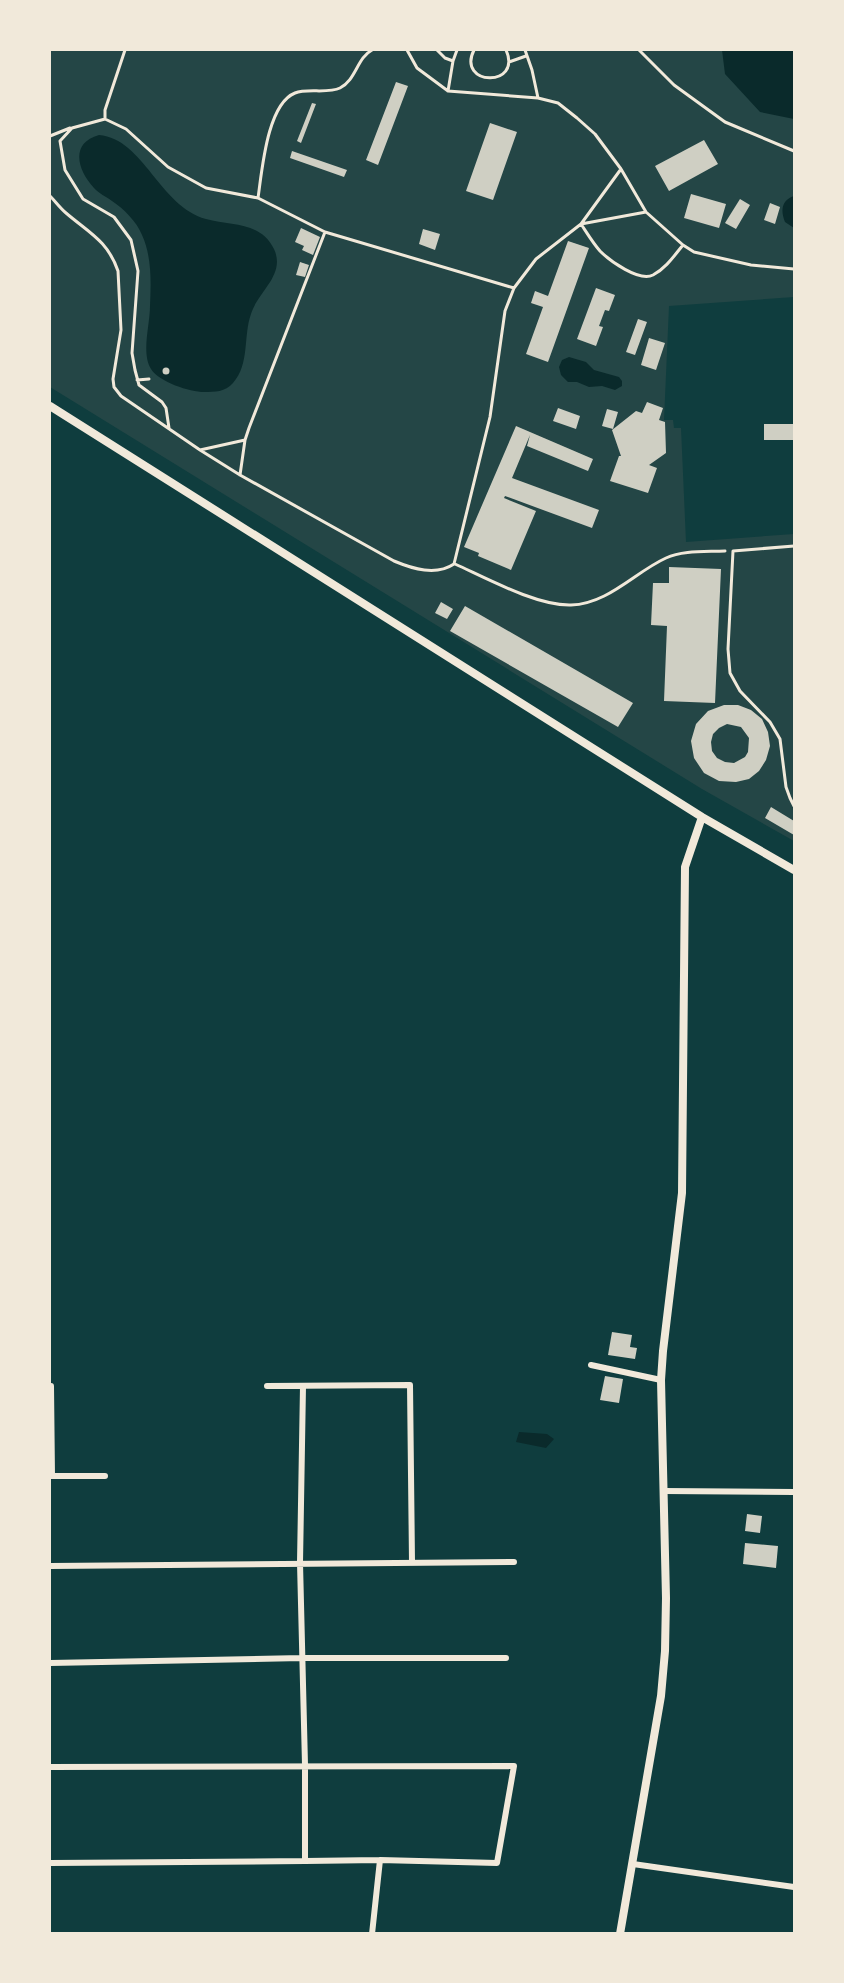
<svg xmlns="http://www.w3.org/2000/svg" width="844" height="1983" viewBox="0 0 844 1983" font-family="'Exo 2',sans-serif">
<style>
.green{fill:#244646}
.water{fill:#0a2a2b}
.building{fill:#cfcfc3;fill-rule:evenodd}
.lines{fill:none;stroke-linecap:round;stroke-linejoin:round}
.path{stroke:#f1e9da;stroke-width:3}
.service{stroke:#f1e9da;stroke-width:3}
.minor{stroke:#f1e9da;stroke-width:6}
.tertiary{stroke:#f1e9da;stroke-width:8}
</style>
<rect width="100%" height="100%" fill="#0f3d3e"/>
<path class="green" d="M50,50h744v247l-125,9 -5,114h9l1,8h7l5,114 108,-8v307l-92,-52 -652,-402z"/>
<path class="water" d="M722,50h72v69l-34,-7 -35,-38z
M99,135c45,4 60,71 107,84 25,7 54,2 68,30 12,26 -16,42 -23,65 -8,22 -1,50 -18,69 -8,9 -18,9 -29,9 -14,0 -45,-10 -53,-23 -10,-16 -1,-44 -1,-63 1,-23 2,-49 -8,-71 -5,-13 -18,-26 -30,-34 -5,-4 -14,-8 -18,-13 -17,-18 -24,-45 5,-53z
M794,196v32l-9,-6c-5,-12 -3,-22 9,-26z
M569,357l17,5 8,8 25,7 3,4v5l-7,4 -13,-4 -13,1 -12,-5h-9l-7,-7 -2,-8 3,-7z
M519,1432l28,2 7,5 -8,9 -30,-6z"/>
<path class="building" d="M396,82l12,4 -30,79 -12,-5z
M312,103l4,1 -15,39 -4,-2z
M490,123l27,9 -24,68 -27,-9z
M704,140l14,24 -49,27 -14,-25z
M292,151l55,19 -3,7 -54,-19z
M691,194l35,10 -7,24 -35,-10z
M740,199l10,6 -14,24 -11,-6z
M770,203l10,4 -5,17 -11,-4z
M301,228l19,9 -7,18 -11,-5 2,-4 -9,-4z
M423,229l17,5 -5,16 -16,-6z
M568,241l21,7 -41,114 -22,-8 17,-47 -12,-4 4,-12 13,5z
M300,262l9,3 -4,12 -9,-2z
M596,288l19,7 -6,16 -4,-1 -6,16 4,1 -7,19 -19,-7z
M638,319l9,3 -12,33 -9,-3z
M649,338l16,5 -9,27 -15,-5z
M162.5 371a3.5 3.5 0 1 1 7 0a3.5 3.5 0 1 1-7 0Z
M647,402l16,6 -4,12 6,2 1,31 -17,12 8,3 -9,25 -38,-12 9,-25h2l-9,-26 24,-19 6,2z
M558,408l22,8 -4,13 -23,-8z
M607,409l11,3 -5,17 -11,-3z
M764,424h30v16h-30z
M516,426l77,33 -5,12 -61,-25 3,-11 -18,43 87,32 -7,18 -87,-32 -1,2 32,13 -25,59 -33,-14 1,-3 -15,-6z
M669,567l52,2 -6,134 -51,-2 3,-75 -16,-1 2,-42h16z
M441,602l12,7 -6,10 -12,-6z
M465,606l168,97 -15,24 -168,-96z
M724,705h14l13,5 11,9 6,13 2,14 -4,14 -7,11 -10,8 -13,3 -17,-1 -15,-8 -10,-15 -3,-17 5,-17 12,-13zM727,724l14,3 8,11 -1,14 -3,5 -11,6 -9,-1 -8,-4 -5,-7 -1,-9 2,-8 6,-6z
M771,807l23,14v14l-29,-17z
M612,1332l20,3 -2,12 7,1 -2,11 -27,-4z
M605,1376l18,3 -4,24 -19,-3z
M747,1514l15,2 -2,17 -15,-2z
M745,1543l33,3 -2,22 -33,-4z"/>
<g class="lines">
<path class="path" d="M125,50l-20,60v9l21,10 42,38 38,21 52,10c4,-27 9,-94 37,-105 12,-5 33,1 45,-5 16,-8 17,-30 32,-38
M407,50l10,18 31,23 90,7 20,5 19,15 18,16 26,35 25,43 37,33 11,7 57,13 43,4
M437,50l8,8 8,3 -5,30
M474,50c-18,36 49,38 32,0
M525,50l7,20 6,28
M639,50l35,35 51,37 69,29
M453,61l4,-11
M509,62l17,-6
M105,119l-33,9 -12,13 5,29 18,29 31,18 17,23 7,31 -6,82 3,17 4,15 23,17 4,6 3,20
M50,136l20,-8
M621,169l-40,55c6,9 12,19 19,27 10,10 39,31 53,24 13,-7 21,-19 30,-30
M50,196c5,5 10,12 16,17 22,19 42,28 52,58l3,59 -8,49 1,8 7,9 79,54 40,25 154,86c19,8 42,15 60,3l36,-147 15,-106 9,-23 22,-29 45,-35 65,-12
M258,198l67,34 189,56
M137,380l12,-1
M200,450l45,-10
M240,475l5,-35 4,-12 76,-196
M455,564c31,14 82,42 116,41 37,-1 64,-33 95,-47 17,-8 40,-6 59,-7"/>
<path class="service" d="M794,546l-61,5 -5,98 2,24 10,18 30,31 10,17 6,48 4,11 4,8"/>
<path class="minor" d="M591,1365l70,15
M51,1386l1,90
M267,1386l143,-1 2,177
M303,1386l-3,177 5,202v96l75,-1 -8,74
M50,1476h55
M664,1491l130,1
M50,1566l464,-4
M50,1663l252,-5h204
M50,1767l464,-1 -17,97 -117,-3
M50,1863l255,-2
M633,1864l161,23"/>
<path class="tertiary" d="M50,406l652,411 92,53
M620,1934l41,-238 4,-45 1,-53 -5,-218 2,-29 19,-158 3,-326 17,-50"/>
</g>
<rect width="844" height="1983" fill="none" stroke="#f1e9da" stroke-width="102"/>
</svg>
